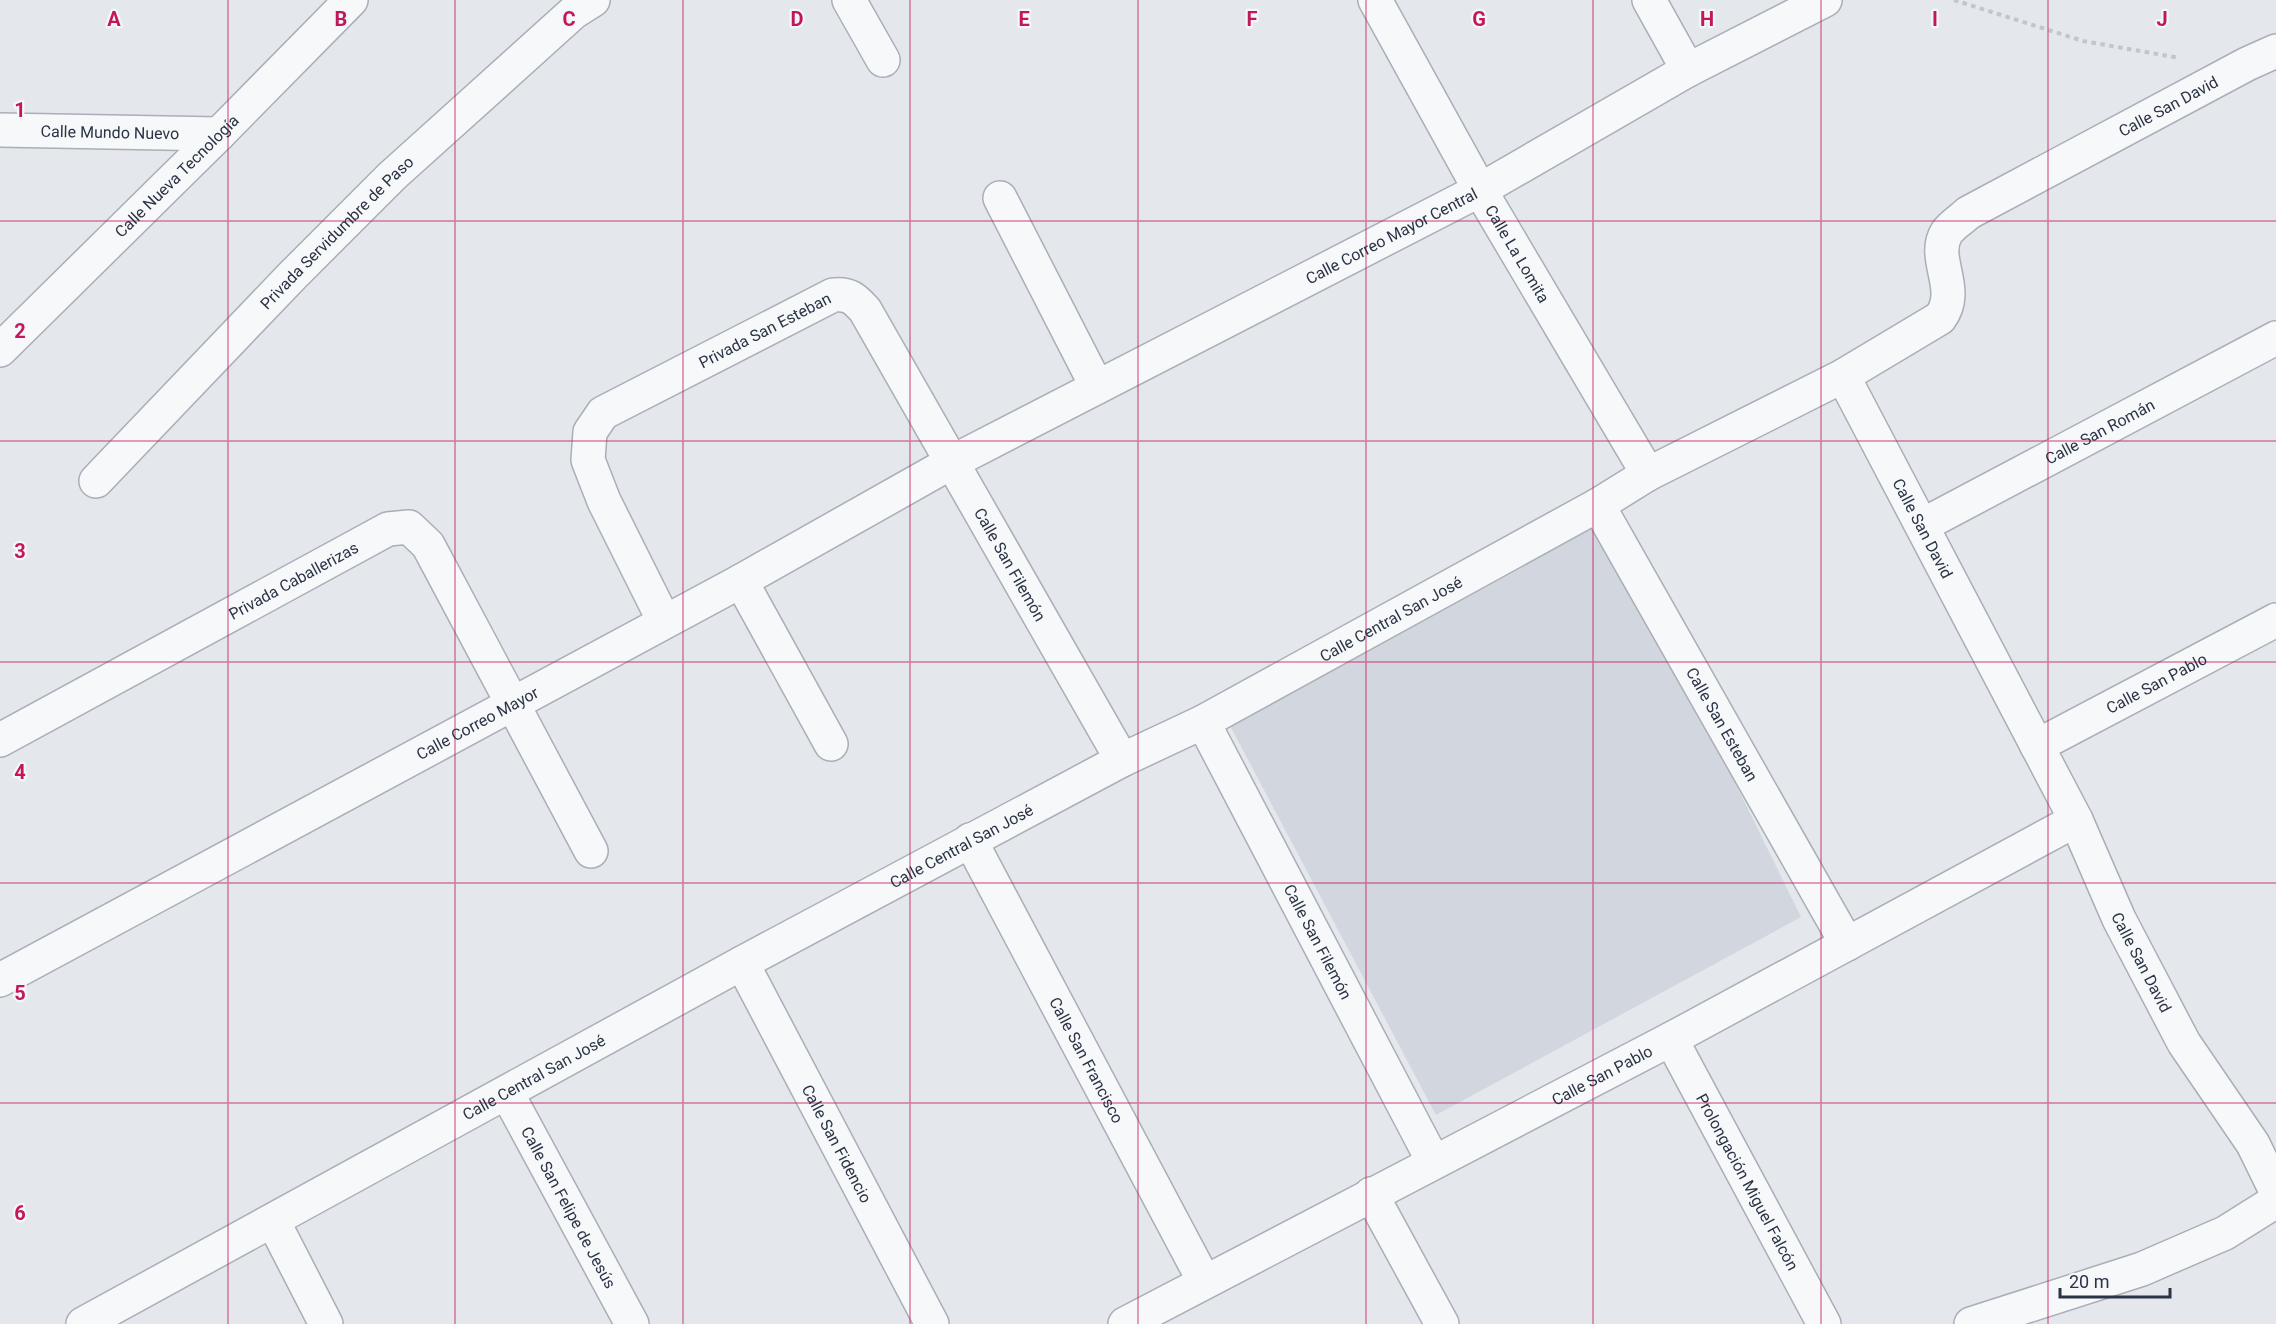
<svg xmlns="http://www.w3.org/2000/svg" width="2276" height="1324" viewBox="0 0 2276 1324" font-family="Roboto,sans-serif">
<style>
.built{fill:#d2d6de}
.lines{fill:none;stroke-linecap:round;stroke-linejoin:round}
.minor-casing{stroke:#a9aeb7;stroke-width:36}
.path{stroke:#c2c5cb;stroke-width:4;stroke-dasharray:4.5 4.5;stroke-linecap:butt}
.minor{stroke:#f7f8fa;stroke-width:33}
.grid{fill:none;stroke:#c2185b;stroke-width:1.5;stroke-opacity:0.55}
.labels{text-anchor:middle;stroke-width:4.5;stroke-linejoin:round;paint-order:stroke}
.street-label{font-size:16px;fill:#2b3445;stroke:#f4f6f9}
.grid-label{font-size:20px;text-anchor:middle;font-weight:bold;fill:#c2185b;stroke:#f4f6f9;stroke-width:4.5;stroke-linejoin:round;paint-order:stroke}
</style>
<rect width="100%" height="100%" fill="#e4e7ec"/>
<path class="built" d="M1604,516l197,401 -365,198 -209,-395z"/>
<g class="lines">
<g class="minor-casing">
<g id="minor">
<path d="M849,0l34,60"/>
<path id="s1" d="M1375,0l105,190 168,284"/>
<path d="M1649,0l39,70"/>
<path id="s2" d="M0,130l219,4"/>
<path d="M1000,198l97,189"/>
<path id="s3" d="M0,350l219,-216 132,-134"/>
<path id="s4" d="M1843,376l233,444 43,99 65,124 69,101 23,47"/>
<path id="s5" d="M96,481l196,-205 100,-100 182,-164 19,-12"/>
<path id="s6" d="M1598,505l249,439"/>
<path id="s7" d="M1923,525l353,-187"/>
<path d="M741,581l90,163"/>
<path id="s8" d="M664,621l-60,-120 -16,-41 2,-28 13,-19 230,-118c16,-2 22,4 32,15l257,450"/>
<path id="s9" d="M1203,722l230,439"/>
<path id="s10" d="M0,740l388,-211 21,-2 19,18 163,306"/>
<path id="s11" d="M2037,746l239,-126"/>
<path id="s12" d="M970,840l234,441"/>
<path id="s13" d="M742,963l190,361"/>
<path id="s14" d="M0,980l741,-399 211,-119 528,-272 208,-120 137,-70"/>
<path id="s15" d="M1671,1039l153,285"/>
<path id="s16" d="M507,1093l125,231"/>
<path d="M1371,1194l71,130"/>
<path d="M273,1221l53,103"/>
<path id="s17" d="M83,1324l659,-361 380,-203 81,-38 395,-217 50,-31 195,-98 97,-58c22,-29 -10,-60 7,-86 5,-7 15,-13 21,-19l279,-149 29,-13"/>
<path id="s18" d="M1125,1324l546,-285 405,-219"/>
<path d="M1971,1324l171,-55 83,-36 51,-32"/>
</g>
</g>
<path class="path" d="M1954,0l129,41 97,17"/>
<use href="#minor" class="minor"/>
</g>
<path class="grid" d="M228,0v1324M455,0v1324M683,0v1324M910,0v1324M1138,0v1324M1366,0v1324M1593,0v1324M1821,0v1324M2048,0v1324M0,221h2276M0,441h2276M0,662h2276M0,883h2276M0,1103h2276"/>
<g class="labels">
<g class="street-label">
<text dy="6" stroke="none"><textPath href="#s17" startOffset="2457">Calle San David</textPath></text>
<text dy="6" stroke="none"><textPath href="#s2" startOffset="110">Calle Mundo Nuevo</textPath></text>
<text dy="6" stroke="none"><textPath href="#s3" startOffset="248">Calle Nueva Tecnología</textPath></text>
<text dy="6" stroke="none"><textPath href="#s5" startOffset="346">Privada Servidumbre de Paso</textPath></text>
<text dy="6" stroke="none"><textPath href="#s14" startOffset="1578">Calle Correo Mayor Central</textPath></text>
<text dy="6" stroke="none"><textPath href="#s1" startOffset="291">Calle La Lomita</textPath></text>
<text dy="6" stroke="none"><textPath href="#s8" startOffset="411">Privada San Esteban</textPath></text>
<text dy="6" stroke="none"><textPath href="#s7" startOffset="200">Calle San Román</textPath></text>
<text dy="6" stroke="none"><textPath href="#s4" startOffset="172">Calle San David</textPath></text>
<text dy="6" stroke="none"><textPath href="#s8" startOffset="818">Calle San Filemón</textPath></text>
<text dy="6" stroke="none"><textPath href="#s10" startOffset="334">Privada Caballerizas</textPath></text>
<text dy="6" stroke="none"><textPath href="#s17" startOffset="1486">Calle Central San José</textPath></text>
<text dy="6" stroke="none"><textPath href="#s11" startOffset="135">Calle San Pablo</textPath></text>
<text dy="6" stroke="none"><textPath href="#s14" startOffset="542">Calle Correo Mayor</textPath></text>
<text dy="6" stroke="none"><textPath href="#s6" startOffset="252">Calle San Esteban</textPath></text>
<text dy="6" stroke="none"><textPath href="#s17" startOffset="1000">Calle Central San José</textPath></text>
<text dy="6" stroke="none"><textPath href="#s9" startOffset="248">Calle San Filemón</textPath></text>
<text dy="6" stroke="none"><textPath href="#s4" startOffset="658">Calle San David</textPath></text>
<text dy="6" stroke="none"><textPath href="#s12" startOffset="249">Calle San Francisco</textPath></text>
<text dy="6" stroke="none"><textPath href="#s18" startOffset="538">Calle San Pablo</textPath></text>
<text dy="6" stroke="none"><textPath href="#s17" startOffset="514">Calle Central San José</textPath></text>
<text dy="6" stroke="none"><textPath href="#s13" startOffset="204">Calle San Fidencio</textPath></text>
<text dy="6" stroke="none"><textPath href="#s15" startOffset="162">Prolongación Miguel Falcón</textPath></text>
<text dy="6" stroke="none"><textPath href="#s16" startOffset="130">Calle San Felipe de Jesús</textPath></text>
</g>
</g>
<g class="grid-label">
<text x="114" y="26">A</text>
<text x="341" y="26">B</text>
<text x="569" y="26">C</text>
<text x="797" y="26">D</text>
<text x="1024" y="26">E</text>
<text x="1252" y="26">F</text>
<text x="1479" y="26">G</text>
<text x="1707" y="26">H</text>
<text x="1935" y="26">I</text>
<text x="2162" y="26">J</text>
<text x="20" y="117">1</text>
<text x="20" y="338">2</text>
<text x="20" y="558">3</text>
<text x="20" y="779">4</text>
<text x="20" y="1000">5</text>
<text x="20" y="1220">6</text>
</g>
<path d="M2060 1288v9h110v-9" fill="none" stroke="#2b3445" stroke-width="3"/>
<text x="2069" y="1288" font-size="18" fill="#2b3445" stroke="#f4f6f9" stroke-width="4.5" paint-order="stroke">20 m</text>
</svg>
